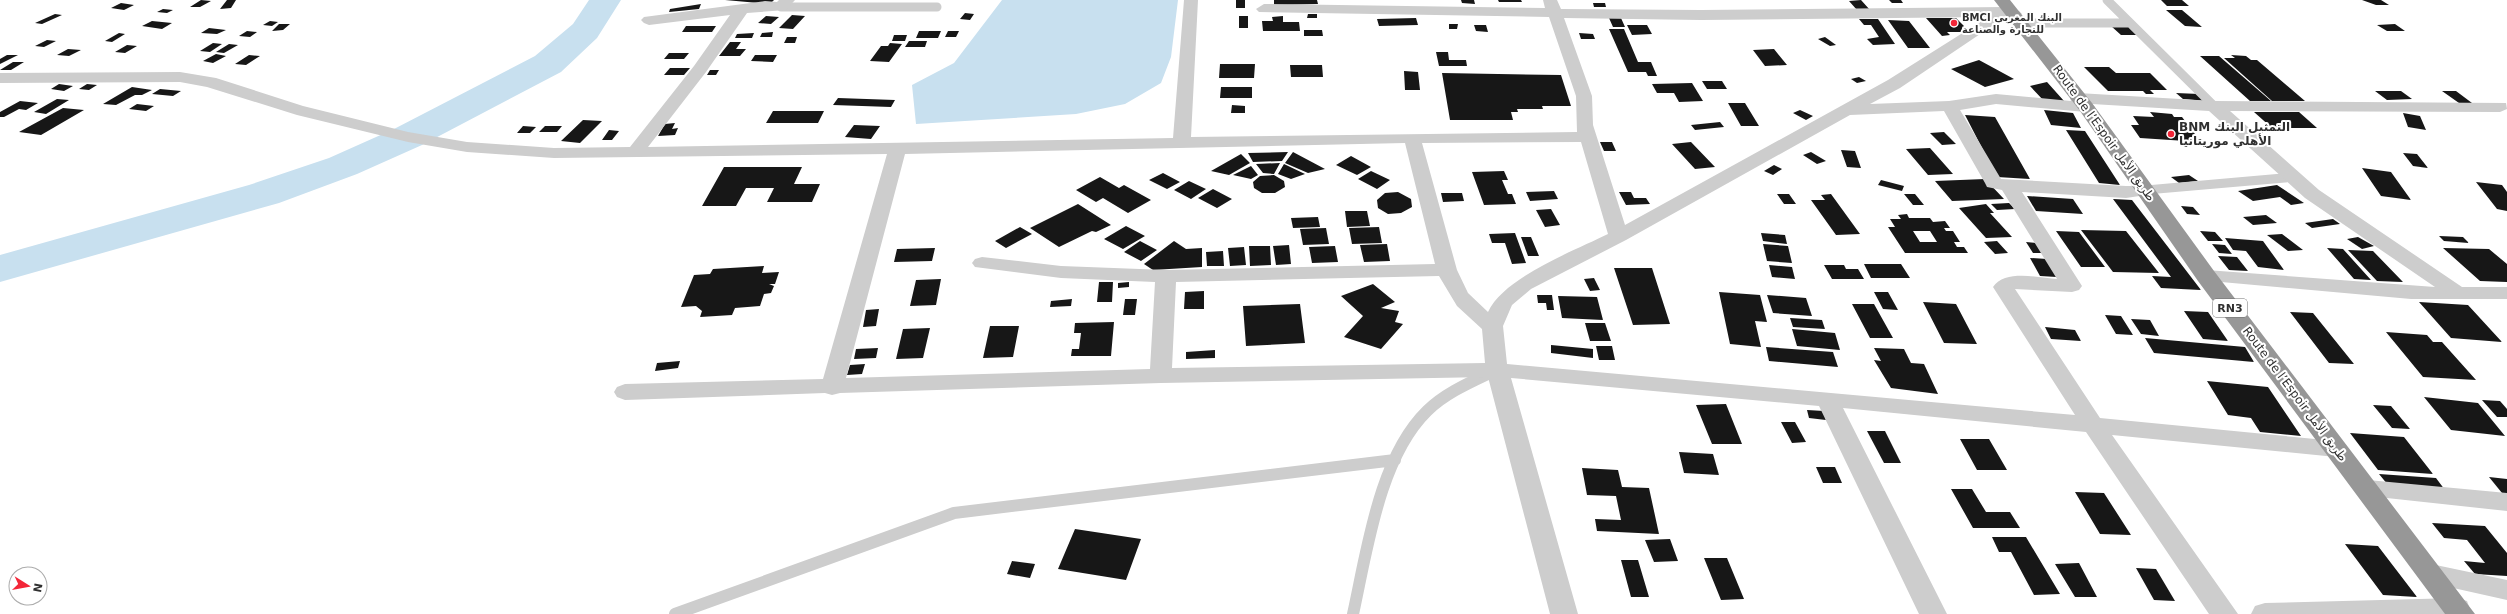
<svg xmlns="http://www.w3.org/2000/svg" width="2507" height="614" viewBox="0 0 2507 614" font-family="'DejaVu Sans',Vazirmatn,sans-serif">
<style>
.water{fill:#c8e0ef}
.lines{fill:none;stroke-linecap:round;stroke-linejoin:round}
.river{fill:#c8e0ef;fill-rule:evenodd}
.building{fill:#171717;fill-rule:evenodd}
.lane-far1{stroke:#cdcdcd;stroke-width:9}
.lane{stroke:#cdcdcd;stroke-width:12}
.street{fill:#cdcdcd;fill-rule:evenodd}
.highway{fill:#979797;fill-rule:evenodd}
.poi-dot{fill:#f32638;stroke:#fff;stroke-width:1.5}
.labels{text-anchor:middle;stroke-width:4;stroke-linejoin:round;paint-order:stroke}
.far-poi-label{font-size:10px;font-weight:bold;fill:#303030;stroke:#fff;text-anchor:start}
.shield{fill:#fff;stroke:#6e6e6e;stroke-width:1}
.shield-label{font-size:11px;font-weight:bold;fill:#303030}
.poi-label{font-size:12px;font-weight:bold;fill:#303030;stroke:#fff;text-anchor:start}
.street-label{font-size:12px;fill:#303030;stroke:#fff}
</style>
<rect width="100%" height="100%" fill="#fff"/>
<path class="water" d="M1002,0h176l-7,57 -10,26 -36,21 -49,10 -160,10 -4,-39 42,-22z"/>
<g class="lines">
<path class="river" d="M589,0h32l-24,38 -36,34 -139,73 -65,29 -78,29 -279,79v-27l249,-70 80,-27 65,-29 141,-73 38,-32z"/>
</g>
<path class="building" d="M201,0l10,1 -11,6h-10z
M227,0h9l-5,8 -11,1z
M725,0h49l-4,4z
M1236,0h9v8h-9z
M1274,0h43l1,4 -44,1z
M1461,0h13l1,4 -13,-1z
M1498,0h23l1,2h-23z
M1861,0l9,10h-13l-8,-9z
M1889,0h12l2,3h-11z
M2161,0h21l7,6h-22z
M2362,0h19l8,5h-13z
M121,3l13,2 -10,5 -13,-2z
M1593,3h12l1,4h-12z
M701,4l-2,5 -30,3 1,-3z
M163,9l10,1 -6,3 -10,-1z
M2166,10h16l20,17 -17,-1z
M965,13l9,1 -4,6 -10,-1z
M55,14l7,1 -20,9 -7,-1z
M1308,14h9v4h-10z
M792,15l13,1 -12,13 -14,-1z
M766,16l13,1 -8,7 -13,-1z
M1239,16h9v12h-9z
M1283,16v6h16l1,9h-37l-1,-10h11l-1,-4z
M1416,18l2,7 -39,1 -2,-7z
M1609,18h12l4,9h-12z
M1926,18h30l14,14h-23l3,3 -8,1z
M1859,19h19l17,25 -22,1 -6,-6 12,-2 -8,-12h-7z
M1888,20l21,1 21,27h-22z
M152,21l20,2 -10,6 -20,-3z
M270,21l8,1 -6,4 -9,-1z
M279,24h11l-7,6 -11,1z
M1449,24h9l-1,5h-8z
M2395,24l10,7h-18l-10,-6z
M1474,25h12l2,7 -12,-1z
M1627,25h20l5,9 -20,1z
M686,26h30l-4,6h-30z
M2111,26h17l10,9h-17z
M209,28l17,2 -9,4 -16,-1z
M1609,29h15l14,33h13l6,14h-9l-2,-4h-18z
M1304,30h18l1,6h-19z
M247,31l10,1 -7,5 -11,-1z
M919,31h22l-3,7h-22z
M948,31h11l-3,6h-11z
M773,32l-1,5h-12l2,-4z
M119,33l6,1 -13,8 -7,-1z
M754,33l-2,5h-17l2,-4z
M1579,33l14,1 2,5h-14z
M894,35h13l-2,6h-13z
M787,37h10l-2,6h-11z
M1825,37l11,8 -6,1 -12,-7z
M47,40l9,1 -12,6 -9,-1z
M909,41h18l-2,6h-20z
M730,42h11l-5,7h10l-6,7h-21z
M213,43l9,1 -12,8 -10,-1z
M890,43l12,1 -13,18 -19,-1 11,-15h7z
M229,44l9,1 -14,8 -8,-1z
M127,45l10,1 -12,7 -10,-1z
M68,49l13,1 -12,6 -12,-1z
M1774,49l13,16 -22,1 -12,-16z
M1436,52h12l1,8h17l1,6h-28z
M669,53h20l-5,6h-20z
M216,54l10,2 -13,7 -10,-2z
M7,55h11l-18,9v-5z
M249,55l11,1 -14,9 -11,-1z
M755,55h22l-4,7 -22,-1z
M2231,55l15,1 5,4h6l48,41h-33l-48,-43h11z
M2200,56h19l52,45h-21z
M1979,60l35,19 -29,8 -34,-18z
M13,62h11l-13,8h-11z
M1220,64h35l-1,14h-35z
M1290,65h32l1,12h-32z
M2084,67h25l7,6h34l17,17h-17l4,4h-8l-3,-3h-35z
M670,68h20l-6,7h-20z
M710,70h9l-3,5h-9z
M1404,71l14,1 2,18h-15z
M1442,73l119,2 10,31h-29l1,3h-26l1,3h-7l2,8h-63z
M1859,77l7,4 -9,2 -6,-4z
M1702,81h20l5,8h-20z
M2047,82l17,19h-20l-14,-15z
M1692,83l11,18 -24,1 -5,-9h-17l-5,-9z
M59,84l14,2 -9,5 -13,-2z
M87,84l10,1 -8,5 -10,-1z
M132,87l20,3 -10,5h-7l-19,10 -13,-1z
M1221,87h31v11h-32z
M160,89l21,2 -8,5 -21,-2z
M2375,91h26l11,8 -25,1z
M2442,91h14l16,12h-13z
M2176,93l23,1 7,7 -23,-2z
M838,98l57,2 -4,7 -58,-2z
M57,99l12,1 -23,14 -12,-2z
M20,101l18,2 -12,7 -7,-1 -15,8h-4v-5z
M1728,103h17l14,23h-18z
M137,104l17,2 -8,5 -17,-2z
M1232,105l13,1v7h-14z
M63,108l21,2 -43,25 -22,-3z
M1800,110l13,6 -7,4 -13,-7z
M2044,110l29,3 8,15 -30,-3z
M773,111h51l-6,12h-52z
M2150,112l22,2 2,3h8l19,25 -61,-4 -9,-13h8l-6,-9 21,1z
M2254,112h45l18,16h-45z
M2403,113l17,3 6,14 -18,-3z
M1965,115l30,2 35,62 -33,-2z
M583,120l19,1 -22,22 -19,-2z
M1720,122l4,5 -29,3 -4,-5z
M675,123l-3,6 6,-1 -3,7 -17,1 7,-12z
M854,125l26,1 -9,13 -26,-2z
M523,126l13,1 -6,6h-13z
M545,126h17l-5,6h-18z
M609,130l10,1 -7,9h-10z
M2066,130l19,1 35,54 -21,-2z
M1944,132l12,12 -14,1 -12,-12z
M1600,142h12l4,9h-12z
M1691,142l24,25 -20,2 -23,-25z
M1930,148l23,26 -25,1 -22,-26z
M1841,150l14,1 6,17 -14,-1z
M1288,152l-6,9 -29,1 -5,-9z
M1293,152l32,17 -17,4 -23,-10z
M1811,152l15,9 -9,3 -14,-9z
M2403,153l14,1 11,14 -15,-2z
M1241,154l9,9 -21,12 -18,-4z
M1351,156l20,11 -14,8 -21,-10z
M1280,163l-6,11 -11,-1 -7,-9z
M1284,164l21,10 -14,5 -13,-5z
M1774,165l8,4 -9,6 -9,-4z
M1251,166l7,9 -7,4 -18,-4z
M724,167h78l-8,17h26l-8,18h-45l7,-14h-28l-10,18h-34z
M2362,168l29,4 20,28 -30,-4z
M1371,171l19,9 -13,9 -19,-10z
M1504,171l4,9h-6l6,14h4l4,10 -32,1 -12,-33z
M1163,173l17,9 -13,7 -18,-9z
M1274,175l10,6 1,6 -10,6h-13l-8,-5 -1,-6 7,-6z
M2189,175l9,6 -19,2 -8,-6z
M1100,177l19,11 5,-3 27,15 -23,13 -25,-15 -7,4 -20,-12z
M1985,179l19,20 -52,2 -17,-20z
M1881,180l23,6 -2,5 -24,-6z
M1189,181l17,8 -15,10 -17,-9z
M2476,182l26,3 5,7v19l-10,-2z
M2277,185l27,18 -13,2 -11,-8 -27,4 -15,-10z
M1213,189l19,10 -15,9 -19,-10z
M1554,191l4,8 -28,2 -4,-9z
M1398,192l13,7 1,8 -11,6 -13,1 -10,-6 -1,-8 8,-7z
M1619,192h12l3,6h12l4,6 -24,1z
M1441,193h21l2,8 -21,1z
M1777,194h12l7,10h-12z
M1831,194l29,40 -24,1 -25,-35h14l-4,-5z
M1904,194h11l9,11h-11z
M2027,196l46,3 10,15 -47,-3z
M2113,199l19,1 69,90 -40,-2 -9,-12 19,1z
M2009,203l6,6 -18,1 -6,-6z
M1078,204l33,21 -15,7 -4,-1 -33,16 -29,-19z
M1986,204l8,9h-4l22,24 -26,1 -27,-30z
M2181,206l12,1 7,8 -13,-1z
M1551,209l9,16 -15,2 -9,-17z
M1345,211h22l3,15 -23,1z
M1907,214l2,4h21l3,4 12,-1 5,7h-6l2,3h7l7,11h-6l3,5h7l4,6h-63l-17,-26h7l-5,-8h11l-3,-4zM1913,231h17l7,11h-17z
M2266,215l11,8 -24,2 -10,-8z
M1318,217l2,10 -27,1 -2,-10z
M2333,219l7,5 -28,4 -7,-5z
M1126,226l19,10 -22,13 -19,-10z
M1020,227l12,7 -26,14 -11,-7z
M1379,227l3,16 -30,1 -3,-16z
M1326,228l3,16 -26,1 -3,-16z
M2081,230l45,1 33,42 -46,-1z
M2056,231l23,1 26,35h-24z
M2200,231l15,1 8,9h-15z
M1515,233l11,30 -14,1 -7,-21h-13l-3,-9z
M1761,233l24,2 2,9 -24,-3z
M2282,234l21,16 -15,1 -21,-16z
M2439,236l24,1 6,6 -25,-2z
M1521,237h10l8,19h-11z
M2358,237l16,9 -12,3 -15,-10z
M2225,238l38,3 21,29 -26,-3 -12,-16 -13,-1z
M1140,241l17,9 -16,11 -17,-9z
M1174,241l12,8 16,-1v19l-49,3 -9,-6z
M1997,241l11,12 -13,1 -11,-12z
M2026,242l10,1 8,10h-11z
M1387,244l3,17 -26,1 -4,-17z
M1763,244l25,2 4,17 -25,-2z
M2212,244l13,1 7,9 -13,-1z
M1289,245l2,19 -15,1 -3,-19z
M1249,246h21l1,19 -21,1z
M1335,246l3,16 -26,1 -3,-16z
M1244,247l2,18 -16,1 -2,-18z
M935,248l-3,13 -38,1 3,-13z
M2327,248l16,1 28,31 -17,-1z
M2443,248l46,1 18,15v18l-27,-1z
M2348,250l25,1 30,31 -26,-1z
M1223,251l1,15h-17l-1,-14z
M2218,256l19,1 11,14 -19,-1z
M2030,258l17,1 10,18 -17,-1z
M1864,264h37l9,14h-39z
M1769,265l23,2 3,12 -23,-2z
M1824,265h20l2,4h12l6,10h-32z
M764,266l-2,7 17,-1 -4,12h-6l5,2 -3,7 -7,1 -4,12 -25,2 -3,7 -32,2 2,-6 -6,-5 -15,1 13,-32 16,-1 3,-5z
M1614,268h38l18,56 -37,1z
M1594,278l6,12 -10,1 -6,-12z
M941,279l-5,26 -26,1 6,-26z
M1099,282h14l-1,20h-15z
M1129,282v5l-11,1v-5z
M1373,284l22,18 -14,6 18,3 -4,11 8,2 -22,25 -37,-12 19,-21 -22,-20z
M1204,291v18h-20l1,-17z
M1719,292l41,3 7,27 -12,-1 6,26 -31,-3z
M1874,292h14l10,18 -15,-1z
M1537,295h15l2,15h-7l-1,-7h-8z
M1767,295l39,3 6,18 -39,-3z
M1558,296l39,1 6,23 -41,-2z
M1072,299l-1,7 -21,1 1,-6z
M1125,299h12l-2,16h-12z
M1923,302l33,2 21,40 -33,-1z
M2419,302l49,3 34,37 -51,-4z
M1300,304l5,39 -59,3 -3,-40z
M1852,304h22l19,34h-23z
M879,309l-3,17 -13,1 3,-17z
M2184,311l24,1 20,29 -25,-2z
M2290,312l23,1 41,51 -25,-1z
M2105,315l16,1 12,19 -17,-1z
M1790,318l32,2 3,9 -32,-2z
M2131,319l19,1 9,16 -18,-2z
M1114,322l-3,34h-40l1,-7h7l2,-16h-7l1,-10z
M1585,323h20l6,18h-21z
M990,326h29l-6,31 -30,1z
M2045,327l30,3 6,11 -30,-2z
M930,328l-7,30 -27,1 7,-30z
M1792,329l43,4 5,17 -43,-4z
M2386,332l41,3 6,7h9l34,38 -53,-3z
M2145,338l100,9 9,15 -100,-9z
M1551,345l42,4v9l-42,-5z
M1596,346h16l3,14h-16z
M1766,347l67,5 5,15 -69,-6z
M878,348l-2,10 -22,1 2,-10z
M1874,348l30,1 7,14 13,1 14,30 -47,-6 -17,-28 7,1z
M1215,350v8l-29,1v-7z
M680,361l-2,7 -23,3 2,-8z
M865,364l-3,10 -15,1 3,-10z
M2207,381l61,6 33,49 -41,-4 -9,-14 -23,-3z
M2424,397l54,6 27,33 -54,-6z
M2482,400l18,1 7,8v8h-10z
M1726,404l16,40h-30l-16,-39z
M2373,405l18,1 19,23 -18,-1z
M1807,410l17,1 2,9 -17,-2z
M1781,422h14l11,20 -14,1z
M1867,431h18l16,32h-17z
M2350,433l54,4 29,37 -55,-4z
M1960,439h29l18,31h-30z
M1679,452l34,2 6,21 -35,-2z
M1816,467h19l7,16h-19z
M1582,468l36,2 4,17 27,1 10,46 -62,-3 -2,-12 26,1 -5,-24 -29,-1z
M2379,474l57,4 9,12 -57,-5z
M2489,477l18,2v15l-5,-1z
M1951,489h21l14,23h24l10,16h-47z
M2075,492l29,1 27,42 -31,-1z
M2432,523l53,3 22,27v23l-32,-2 -11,-13 21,2 -18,-23 -23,-2z
M1075,529l66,10 -15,41 -68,-11z
M1992,537h34l34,57 -26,1 -23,-43h-12z
M1670,539l8,22 -24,1 -9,-22z
M2345,544l33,2 39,51 -34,-2z
M1704,558h23l17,41 -23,1z
M1621,560h17l11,37h-18z
M1012,561l23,3 -5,14 -23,-4z
M2079,563l18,34h-22l-20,-33z
M2136,568l20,1 19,32 -21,-1z"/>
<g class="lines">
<path class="lane-far1" d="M2107,0l107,106
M781,7h156
M2022,23h106
M2146,190l149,-13"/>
<path class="lane" d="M675,614l279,-101 441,-53
M1353,614c14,-63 26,-156 74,-203 18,-18 44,-29 67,-40"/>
<path class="street" d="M779,0h16l-9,10 -39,3 -41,59 -58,75 525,-9 11,-138h14l-7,137 386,-5 -1,-36 -27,-79 -290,-5 -3,-3 8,-5 281,4 -2,-8h14l4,9 140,1 304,-3 14,4 3,3 -3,3 -24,7 -95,64 -30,16 79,-3 47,-7 75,7 -1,-3 2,-4 6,-1 136,8 292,2 1,6 -7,3 -270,-1 89,79 143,97h45v12h-96l-212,-19 -3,-4 3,-4 7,-2 229,17 -130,-89 -96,-87 -117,-7 3,3 -3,4 -6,1 -90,-8 -36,6 41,69 125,7h27l2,4 -2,4 -27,4 -104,-6 60,94 -3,4 -7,2 -57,-3 85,129 236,23 8,2 4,6 -4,6 -8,2 -224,-22 126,179h-29l-123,-182 -243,-24 104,206h-28l-100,-208 -308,-28 67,236h-28l-62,-237 -327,6 -321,10 -8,2 -7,-2 -200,7 -8,-3 -3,-5 3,-5 8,-3 198,-5 64,-225 -333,4 -87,-6 -59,-10 -111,-27 -90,-28 -27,-5 -180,1v-10l180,-1 36,6 87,28 105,26 59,10 87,6 76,-1 64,-81 36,-51 -81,10 -5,-2 -3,-3 3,-3 121,-16 12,1zM1988,17l-100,63 -263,145 -32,-100 -1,-29 -28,-78 137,2zM1944,111l41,72 2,4 15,3 55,89c-18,-1 -52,-10 -64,8l82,128 -568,-51 -4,-38 9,-21 19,-16 95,-49 224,-125zM1581,142l27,92c-34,17 -104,43 -120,78l-20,-19 -11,-23 -35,-127zM1405,143l30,121 -269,6 -105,-4 -79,-9 -7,2 -3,4 3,4 86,11 94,4 -5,87 -304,9 59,-224zM1439,276l18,30 25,23 3,34 -313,5 4,-86z
M2368,480l139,13v18l-148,-16 -3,-6 3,-6z
M2431,564l76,16v20l-85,-19 -4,-7 4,-7z
M2457,598l10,3 3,8 -2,5h-217l4,-8 10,-3z"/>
<path class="highway" d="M1994,0h16l82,103 122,168 261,343h-30l-247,-333 -118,-170z"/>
</g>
<g class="poi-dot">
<circle cx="1954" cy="23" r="4"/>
<circle cx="2171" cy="134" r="4"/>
</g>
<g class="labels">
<g class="far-poi-label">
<text x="1962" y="21">BMCI البنك المغربي<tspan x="1962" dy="12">للتجارة والصناعة</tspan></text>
</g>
<rect class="shield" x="2213" y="299" width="34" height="18" rx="3"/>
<g class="shield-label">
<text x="2230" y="312">RN3</text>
</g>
<g class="poi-label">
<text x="2179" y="131">BNM التمثيل البنك<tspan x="2179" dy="14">الأهلي موريتانيا</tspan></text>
</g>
<g class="street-label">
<text transform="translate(2104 133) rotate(54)" y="4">Route de l’Espoir طريق الأمل</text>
<text transform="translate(2295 394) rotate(53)" y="4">Route de l’Espoir طريق الأمل</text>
</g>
</g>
<g transform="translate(28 586) rotate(101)"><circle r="19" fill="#ffffff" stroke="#acacac"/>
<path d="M0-3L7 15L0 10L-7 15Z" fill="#f32638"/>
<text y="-6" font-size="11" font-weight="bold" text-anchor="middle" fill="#303030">N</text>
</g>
</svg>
